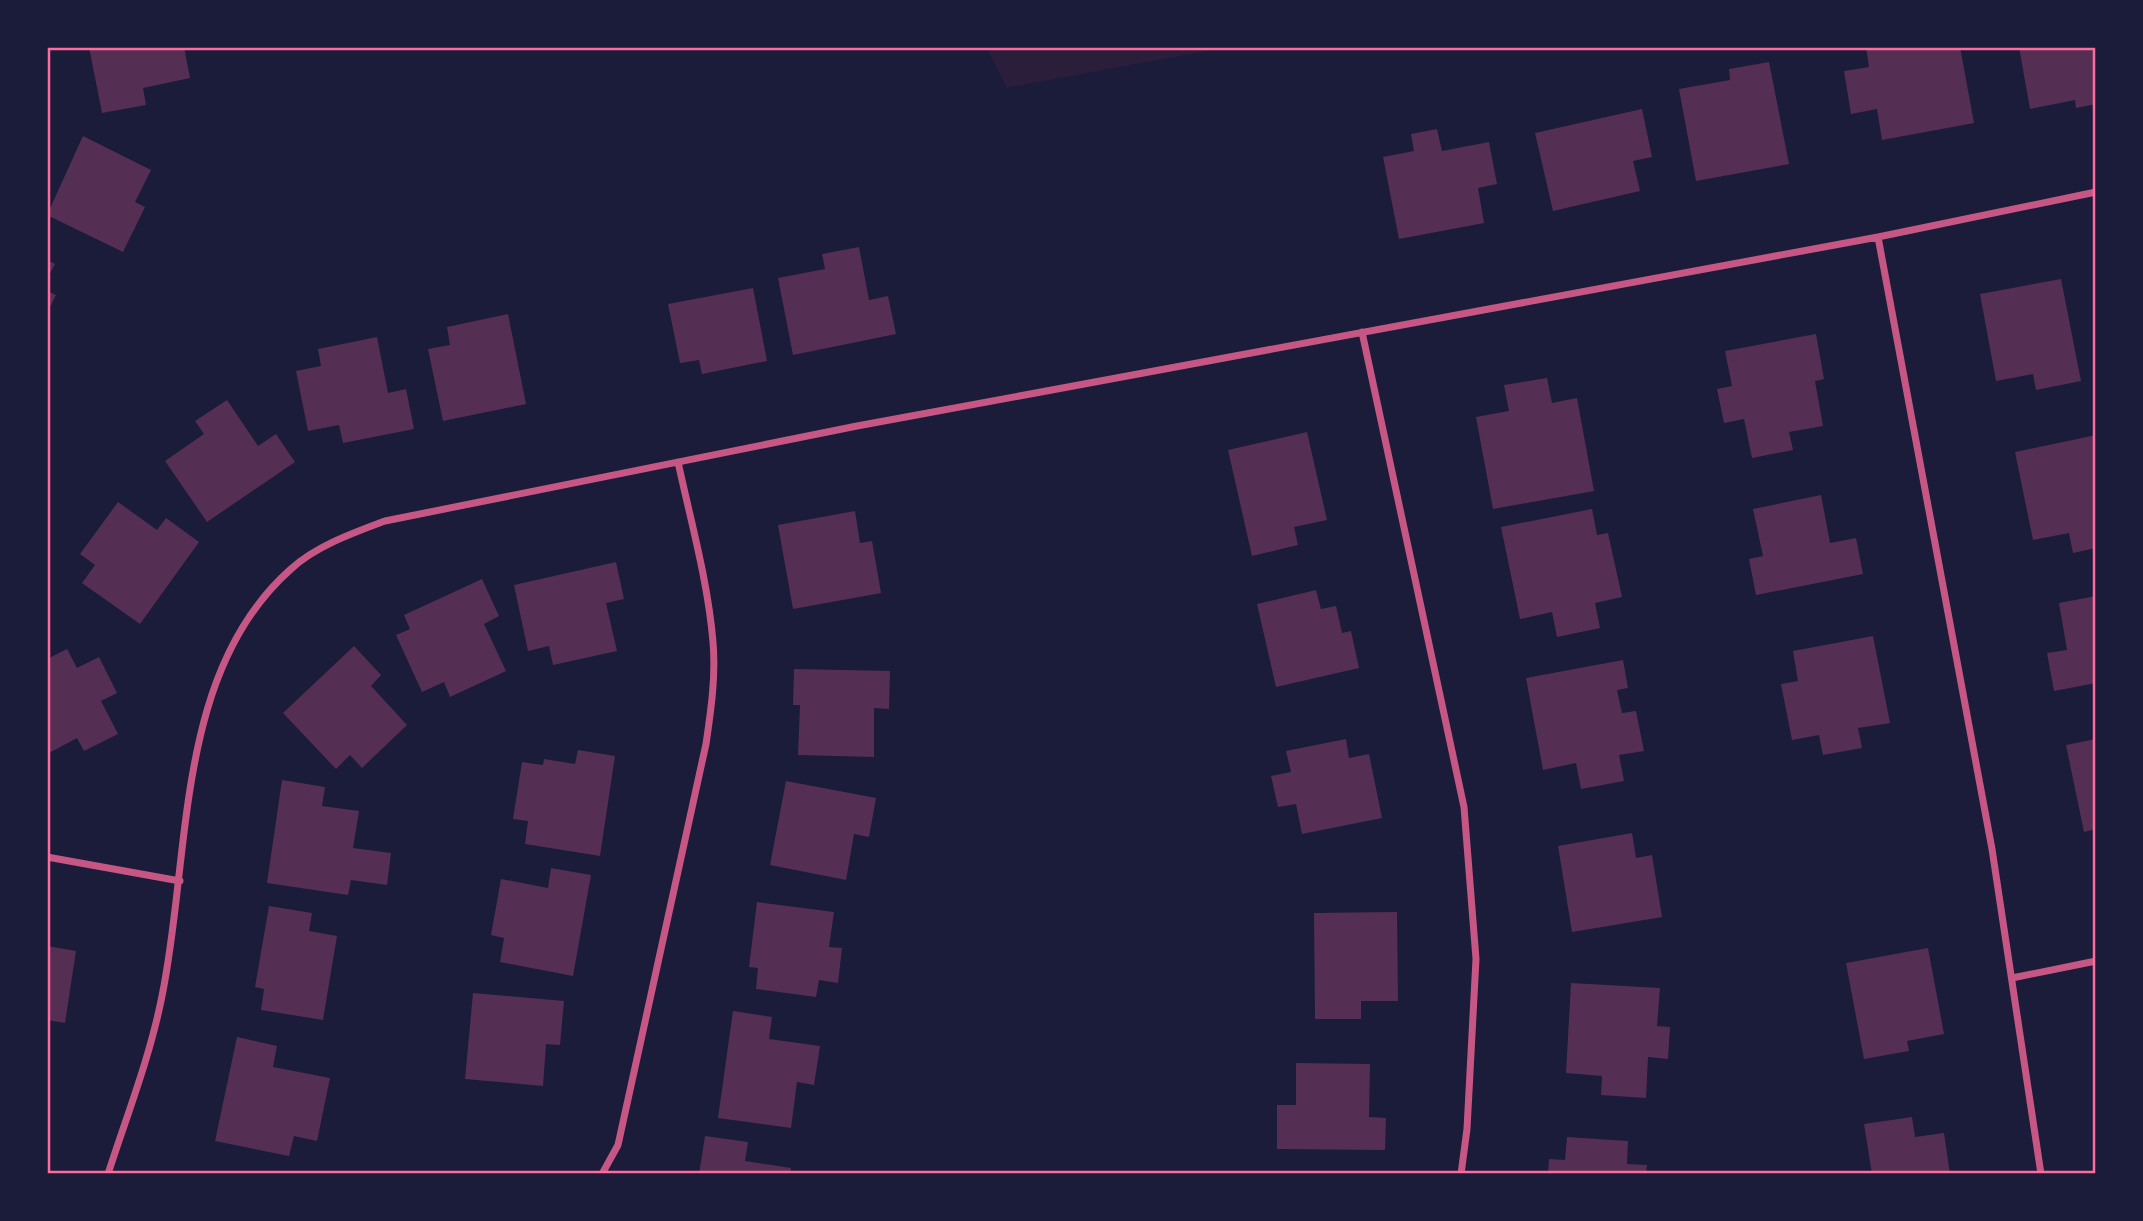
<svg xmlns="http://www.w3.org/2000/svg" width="2143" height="1221" viewBox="0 0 2143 1221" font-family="'Fira Sans Condensed',sans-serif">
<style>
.green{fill:#2a1e3b}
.building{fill:#542f53}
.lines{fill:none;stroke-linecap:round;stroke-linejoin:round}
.minor{stroke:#c65784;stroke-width:7}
.neatline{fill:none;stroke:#ff6b9d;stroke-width:2.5}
</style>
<rect width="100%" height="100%" fill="#1b1b3a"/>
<path class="green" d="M986,47h242l-221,41z"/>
<path class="building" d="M89,47h95l6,31 -47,10 3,17 -44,8z
M1866,47h94l14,76 -92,17 -5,-31 -26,5 -7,-43 25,-4z
M2019,47h77v57l-20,4 -1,-8 -45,9z
M1769,62l20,102 -93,17 -17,-92 51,-9 -1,-11z
M1642,109l10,48 -19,4 7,30 -87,20 -18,-78z
M1437,129l5,22 47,-9 8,42 -19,4 6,35 -85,16 -16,-82 31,-6 -3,-17z
M83,136l68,34 -16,32 10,5 -22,45 -76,-37z
M859,247l10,53 19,-4 8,38 -103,21 -15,-77 47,-9 -3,-15z
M47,260l8,4 -8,15z
M2061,279l20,102 -45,9 -3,-16 -37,7 -16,-87z
M753,288l14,73 -65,13 -3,-14 -19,3 -12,-59z
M47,291l9,4 -9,18z
M508,314l18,90 -83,17 -15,-72 22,-4 -3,-18z
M1816,334l8,45 -9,2 8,45 -34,6 4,18 -41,8 -8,-39 -20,4 -7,-34 15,-3 -7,-35z
M377,337l11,56 18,-4 8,40 -71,14 -4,-18 -31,6 -12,-60 25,-5 -3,-17z
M1547,378l5,25 25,-5 17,93 -101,18 -17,-92 33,-6 -5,-26z
M227,400l31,46 18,-12 19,28 -88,60 -42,-61 39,-27 -9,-13z
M1307,432l20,88 -33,7 4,18 -46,11 -24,-106z
M2096,435v113l-23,5 -4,-20 -36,7 -18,-88z
M1821,495l9,48 26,-5 7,36 -107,21 -7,-36 14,-3 -10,-47z
M118,502l39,28 9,-12 33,24 -59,82 -58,-41 13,-18 -15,-11z
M1592,509l5,26 11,-2 14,64 -27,6 5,25 -43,9 -5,-25 -32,7 -19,-92z
M855,511l5,32 12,-2 9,52 -88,16 -15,-84z
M616,562l8,37 -18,4 11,48 -64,14 -4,-19 -21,5 -14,-66z
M482,579l17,37 -15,8 22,47 -56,26 -6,-15 -22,10 -26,-57 14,-6 -6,-14z
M1316,590l5,19 15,-3 6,27 9,-2 8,37 -83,19 -19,-83z
M2096,596v87l-42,8 -7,-38 20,-3 -8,-47z
M1873,636l17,87 -32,5 4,20 -39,7 -4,-20 -27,5 -11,-56 17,-3 -5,-30z
M354,646l27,29 -10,11 36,39 -45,43 -12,-13 -14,14 -53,-56z
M67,649l10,19 22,-11 18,36 -16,8 17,33 -34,17 -7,-13 -30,16v-95z
M1623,660l5,28 -11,2 5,23 14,-2 8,40 -25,4 5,26 -43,8 -5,-26 -33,7 -17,-92z
M794,669l96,2 -1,38 -15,-1v49l-76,-2 2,-50h-7z
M1346,739l3,19 20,-4 13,64 -80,16 -6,-30 -18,3 -7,-31 20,-4 -5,-21z
M2096,739v90l-12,3 -18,-87z
M578,750l37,6 -15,100 -75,-12 3,-23 -15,-2 9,-57 21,3 1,-6 31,5z
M282,780l43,7 -3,19 37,5 -6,37 38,5 -4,32 -36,-5 -3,15 -81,-12z
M786,781l90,17 -7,39 -15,-3 -8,46 -76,-15z
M1632,833l4,25 16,-3 10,62 -90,15 -14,-86z
M551,868l40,7 -18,101 -73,-14 4,-24 -13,-3 10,-56 47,9z
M757,902l77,10 -5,35 13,1 -4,35 -19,-3 -3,17 -60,-8 2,-21 -9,-1z
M269,906l43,7 -3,18 28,5 -14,84 -62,-10 3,-21 -9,-2z
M1397,912l1,89h-37v18h-46l-1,-106z
M47,946l29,5 -11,72 -18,-3z
M1928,948l16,86 -37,7 2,10 -45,8 -18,-96z
M1571,983l89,5 -3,38 13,1 -2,32 -20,-2 -2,41 -45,-3 1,-19 -36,-3z
M473,993l91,8 -4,44 -14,-1 -3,42 -78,-7z
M733,1011l39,6 -3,22 51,7 -6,39 -17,-3 -6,46 -73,-10z
M237,1037l40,9 -4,21 57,11 -13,63 -23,-5 -5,20 -74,-15z
M1296,1063l74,1 -1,53 17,1 -1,32 -108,-1v-44h19z
M1912,1117l3,20 29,-4 6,41h-78l-8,-50z
M705,1136l43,6 -3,19 46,7 -1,6h-91z
M1567,1137l61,4 -1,23 20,1 -1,9h-98l1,-15 16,1z"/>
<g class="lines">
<path class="minor" d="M1878,237l114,612 49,325
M1362,332l102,475 12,152 -9,170 -6,45
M47,857l133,24
M2012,978l84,-17
M108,1174c19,-59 42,-117 54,-178 29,-140 12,-324 129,-427 25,-23 62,-36 94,-48l472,-95 1021,-189 218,-45
M602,1174l16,-29 88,-401c5,-34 10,-68 7,-102 -5,-60 -22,-120 -35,-180"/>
</g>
<rect width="2143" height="1221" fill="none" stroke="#1b1b3a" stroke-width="98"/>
<rect x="49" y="49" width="2045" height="1123" class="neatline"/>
</svg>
